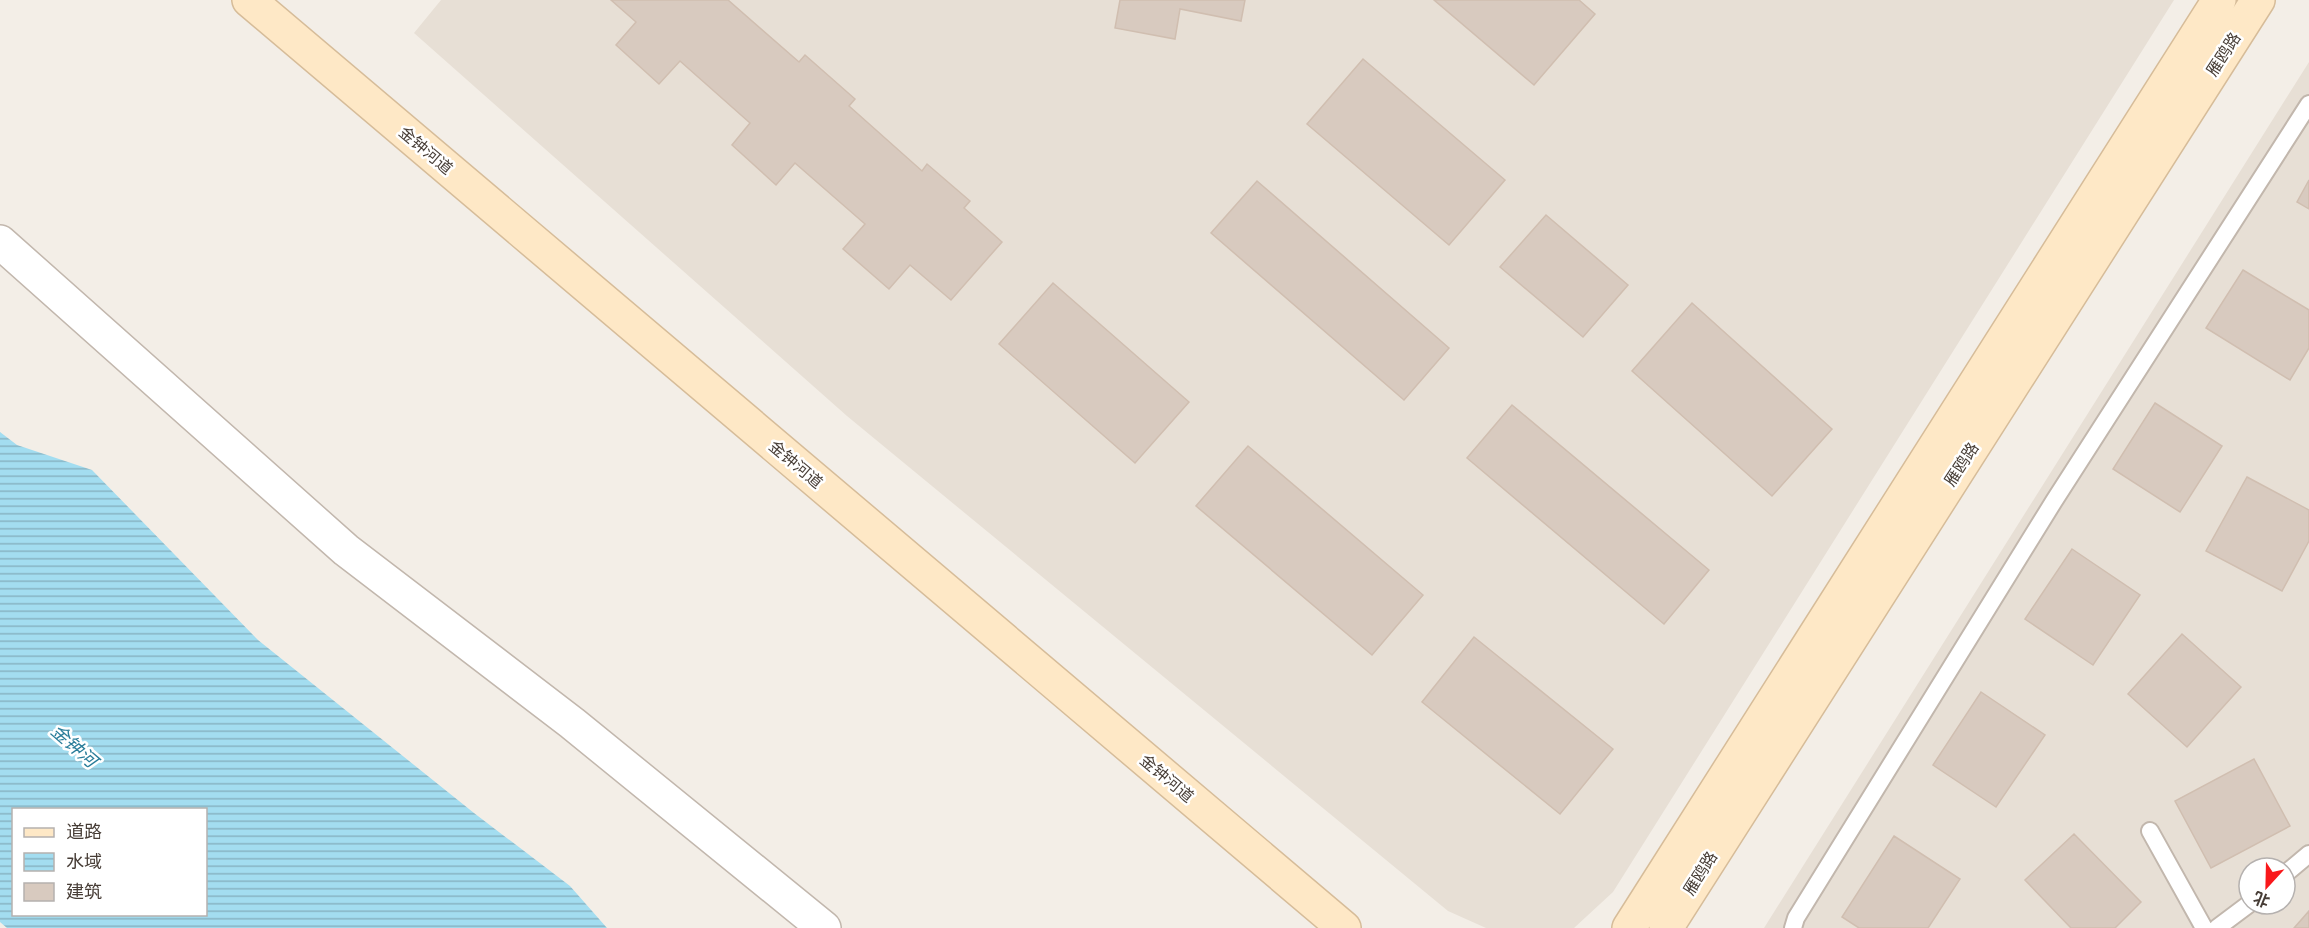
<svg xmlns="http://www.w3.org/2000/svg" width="2309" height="928" viewBox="0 0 2309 928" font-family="'IBM Plex Sans','Noto Sans SC',sans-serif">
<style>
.residential{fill:#e7dfd5;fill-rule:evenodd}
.water{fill:url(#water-rules);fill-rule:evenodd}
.building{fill:#d8cabf;stroke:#d0beb0;stroke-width:1.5}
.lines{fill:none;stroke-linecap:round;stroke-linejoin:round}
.lane-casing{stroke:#c2b7ad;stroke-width:20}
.street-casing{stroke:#c2b7ad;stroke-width:36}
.secondary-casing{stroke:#d6bc99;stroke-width:36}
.lane{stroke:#fff;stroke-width:16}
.street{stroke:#fff;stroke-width:33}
.secondary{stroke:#fee8c6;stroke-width:33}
.labels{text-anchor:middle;stroke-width:5;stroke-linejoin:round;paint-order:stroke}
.street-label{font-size:16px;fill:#473d36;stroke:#fff}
.water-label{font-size:18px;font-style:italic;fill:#2a7d9a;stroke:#fff}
</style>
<defs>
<pattern id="water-rules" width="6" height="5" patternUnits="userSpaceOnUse" patternTransform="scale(1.5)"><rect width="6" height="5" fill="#a3ddf0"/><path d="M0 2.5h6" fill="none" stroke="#87b4c3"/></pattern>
</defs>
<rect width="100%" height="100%" fill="#f3eee7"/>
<path class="residential" d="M441,0h1733l-561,892 -39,36h-88l-38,-17 -601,-495 -433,-383z
M2309,62v866h-545zM2249,868h36v36h-36z"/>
<path class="water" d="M0,432l17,13 75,25 166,170 216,173 96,73 37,42h-600l-7,-6zM14,810h192v104h-192z"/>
<path class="building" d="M611,0h117l71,62 6,-7 50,44 -6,7 73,65 5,-7 43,37 -6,7 38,34 -51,58 -41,-35 -21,24 -46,-40 22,-25 -70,-61 -19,22 -44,-40 18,-22 -70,-62 -21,23 -43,-39 20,-23z
M1120,0h125l-4,21 -61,-12 -5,30 -60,-11z
M1434,0h145l16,14 -61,71z
M1363,59l142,121 -56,65 -142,-121z
M2309,180v29l-12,-7z
M1257,181l192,167 -45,52 -193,-167z
M1546,215l82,70 -45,52 -83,-70z
M2243,270l66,40v38l-19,32 -84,-52z
M1053,283l136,119 -54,61 -136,-119z
M1692,303l140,126 -60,67 -140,-125z
M2155,403l67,43 -42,66 -67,-43z
M1512,405l197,165 -45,54 -197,-166z
M1248,446l175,149 -51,60 -176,-149z
M2247,477l62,33v31l-27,50 -76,-40z
M2072,549l68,46 -47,70 -68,-46z
M2182,634l59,53 -54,60 -59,-53z
M1474,637l139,112 -53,65 -138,-112z
M1981,692l64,43 -49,72 -63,-42z
M2254,759l36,67 -79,42 -36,-67z
M2074,834l67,68 -26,26h-44l-46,-48z
M1894,836l66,43 -32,49h-69l-17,-11z
M2309,911v17h-15z"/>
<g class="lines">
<g class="lane-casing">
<path id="lane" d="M2150,831l54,97
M2285,874l24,-20
M1793,928l3,-10 258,-417 255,-397
M2217,928l32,-24"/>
</g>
<g class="street-casing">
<path id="street" d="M0,242l346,308 226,173 252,205"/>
</g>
<g class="secondary-casing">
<path id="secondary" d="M249,0l1095,928
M1629,928l590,-928
M1666,928l592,-928"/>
</g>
<use href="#lane" class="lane"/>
<use href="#street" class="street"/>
<use href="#secondary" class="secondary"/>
</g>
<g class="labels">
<g class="street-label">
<text transform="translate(2223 54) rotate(-57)" y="6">雁鸥路</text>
<text transform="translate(426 150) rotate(40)" y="6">金钟河道</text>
<text transform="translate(796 464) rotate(40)" y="6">金钟河道</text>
<text transform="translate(1961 464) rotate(-57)" y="6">雁鸥路</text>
<text transform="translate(1167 778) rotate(40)" y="6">金钟河道</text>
<text transform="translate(1700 873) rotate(-58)" y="6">雁鸥路</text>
</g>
<g class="water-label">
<text transform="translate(74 746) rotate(41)" y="6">金钟河</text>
</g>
</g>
<rect x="12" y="808" width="195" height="108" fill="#ffffff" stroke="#b5b1af" stroke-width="1.5"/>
<rect x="24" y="828" width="30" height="9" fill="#fee8c6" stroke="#b5b1af" stroke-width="1.5"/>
<text x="66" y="838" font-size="18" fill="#473d36">道路</text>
<rect x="24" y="853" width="30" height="18" fill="url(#water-rules)" stroke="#b5b1af" stroke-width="1.5"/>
<text x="66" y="868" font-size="18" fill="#473d36">水域</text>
<rect x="24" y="883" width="30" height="18" fill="#d8cabf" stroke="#b5b1af" stroke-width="1.5"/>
<text x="66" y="898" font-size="18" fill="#473d36">建筑</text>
<g transform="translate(2267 886) rotate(202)"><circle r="28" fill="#ffffff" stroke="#b5b1af" stroke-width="1.5"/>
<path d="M0-4.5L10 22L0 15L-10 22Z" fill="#f9181b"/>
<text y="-9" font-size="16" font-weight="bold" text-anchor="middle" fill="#473d36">北</text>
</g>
</svg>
